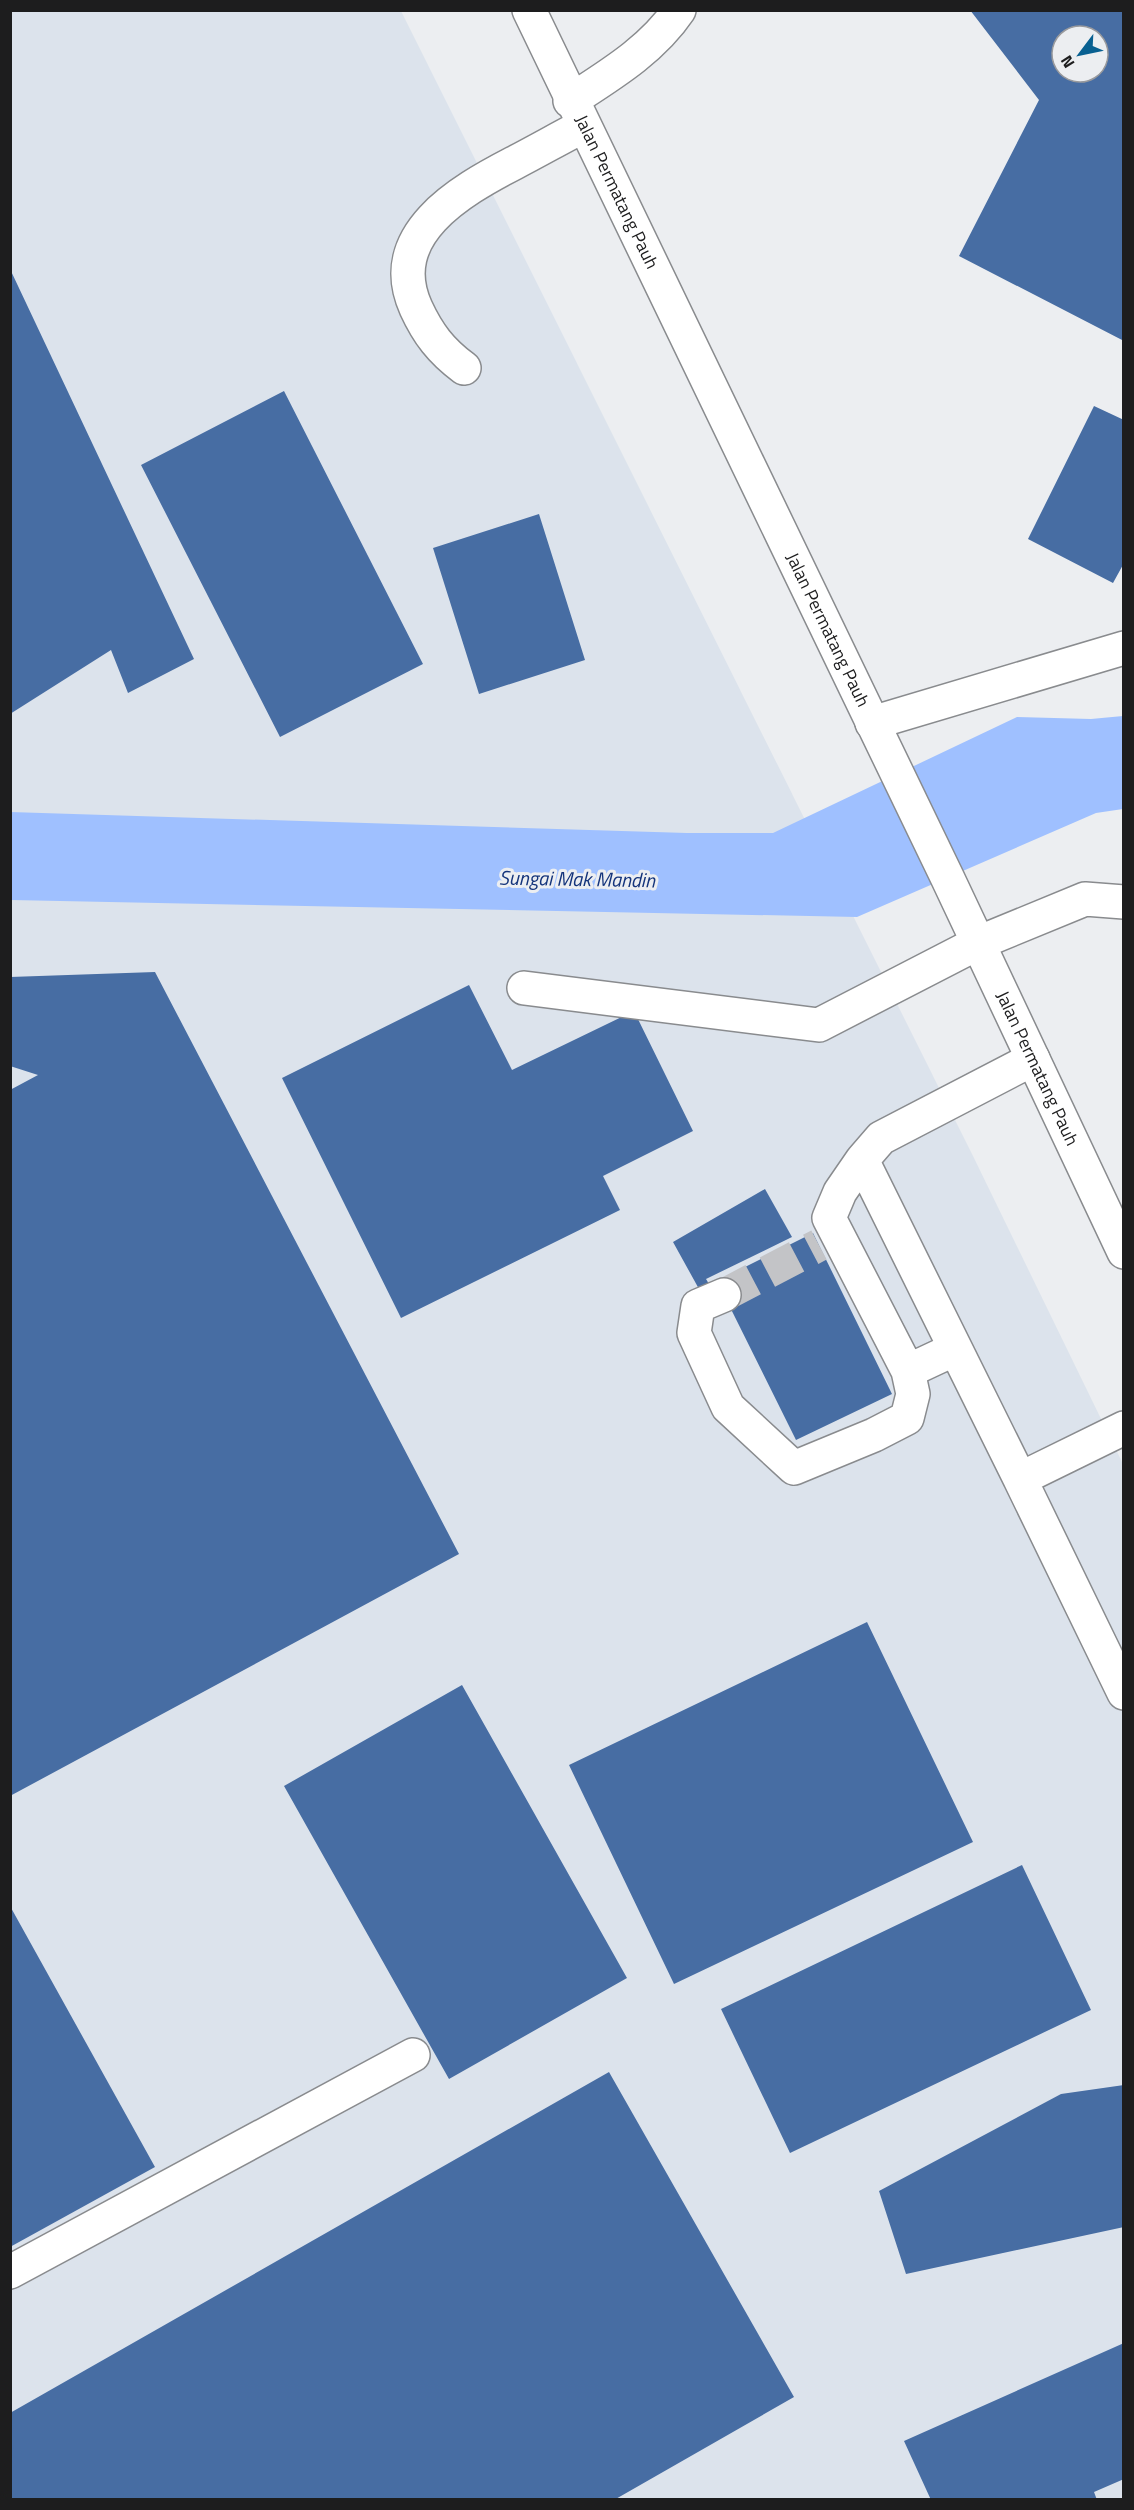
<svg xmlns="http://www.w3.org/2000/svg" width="1134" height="2510" viewBox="0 0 1134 2510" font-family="'Titillium Web',sans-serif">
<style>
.built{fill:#dce3ec}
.water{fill:#9fc0ff}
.building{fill:#476da3;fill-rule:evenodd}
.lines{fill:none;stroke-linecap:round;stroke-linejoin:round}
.minor-tunnel{stroke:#c3c4c7;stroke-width:33;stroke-dasharray:33 16;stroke-linecap:butt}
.minor-casing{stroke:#898b8e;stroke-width:36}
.major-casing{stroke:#898b8e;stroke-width:36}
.minor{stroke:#fff;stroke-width:33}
.major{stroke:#fff;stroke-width:33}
.labels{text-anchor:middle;stroke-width:6;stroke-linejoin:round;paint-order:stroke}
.street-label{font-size:18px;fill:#1d1d1e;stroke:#eceef1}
.water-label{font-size:20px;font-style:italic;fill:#14347b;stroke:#eceef1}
</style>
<rect width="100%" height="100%" fill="#eceef1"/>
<path class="built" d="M11,11h390l572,1145 150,308v1035l-1112,1z"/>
<path class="water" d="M1123,716v93l-27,4 -239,104 -846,-17 -1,-88 677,21h86l244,-116 74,2z"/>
<path class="building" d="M970,10h154v331l-165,-85 80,-156zM1062,36h36v36h-36z
M10,269l184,390 -66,34 -17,-43 -101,64z
M284,391l139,273 -143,73 -139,-272z
M1094,406l30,14v143l-11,20 -85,-44z
M539,514l46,146 -106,34 -46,-146z
M155,972l304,582 -449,242v-706l28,-15 -28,-9v-89z
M469,985l43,85 122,-59 59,120 -90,45 17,34 -219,108 -119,-240z
M765,1189l27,48 -86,42 3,5 -10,5 -26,-47z
M813,1233l79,161 -96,46 -79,-159z
M867,1622l106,220 -299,142 -105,-219z
M462,1685l165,293 -178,101 -165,-293z
M1022,1865l69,145 -301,143 -69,-144z
M10,1906l145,261 -145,80z
M609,2072l185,325 -180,103h-604v-87z
M1124,2085v142l-218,47 -27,-83 182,-97z
M1124,2343v136l-30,13 3,8h-166l-27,-59z"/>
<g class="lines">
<path class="minor-tunnel" d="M724,1295l95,-50"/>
<g class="minor-casing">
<path id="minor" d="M570,101c40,-26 82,-51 109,-91
M464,368c-23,-17 -36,-34 -48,-60 -33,-73 44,-117 98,-145 23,-12 46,-25 69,-37
M872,723l252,-75
M524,988l295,37 159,-82 107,-44 39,3
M1033,1059l-152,79 -19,22 158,319 104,-51
M862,1160l-22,32 -11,26 79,153
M724,1295l-26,11 -4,27 34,74 66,61 80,-33 33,-17 6,-24 -5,-23 47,-22
M1020,1479l104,214
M10,2272l403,-217"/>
</g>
<g class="major-casing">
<g id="major">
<path id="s1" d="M529,10l419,869 176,373"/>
</g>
</g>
<use href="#minor" class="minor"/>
<use href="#major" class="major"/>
</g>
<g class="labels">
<g class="street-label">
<text dy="6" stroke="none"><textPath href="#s1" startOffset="202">Jalan Permatang Pauh</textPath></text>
<text dy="6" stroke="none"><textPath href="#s1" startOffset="688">Jalan Permatang Pauh</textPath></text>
<text dy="6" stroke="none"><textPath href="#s1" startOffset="1174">Jalan Permatang Pauh</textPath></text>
</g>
<g class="water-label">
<text transform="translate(577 879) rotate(1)" y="7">Sungai Mak Mandin</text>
</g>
</g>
<rect width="1134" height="2510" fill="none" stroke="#1d1d1e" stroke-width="24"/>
<g transform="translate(1080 54) rotate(238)"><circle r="28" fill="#eceef1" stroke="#999a9d" stroke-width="1.5"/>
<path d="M0-4.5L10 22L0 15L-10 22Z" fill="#086091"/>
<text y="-9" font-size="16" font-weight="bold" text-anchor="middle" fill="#1d1d1e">N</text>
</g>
</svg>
